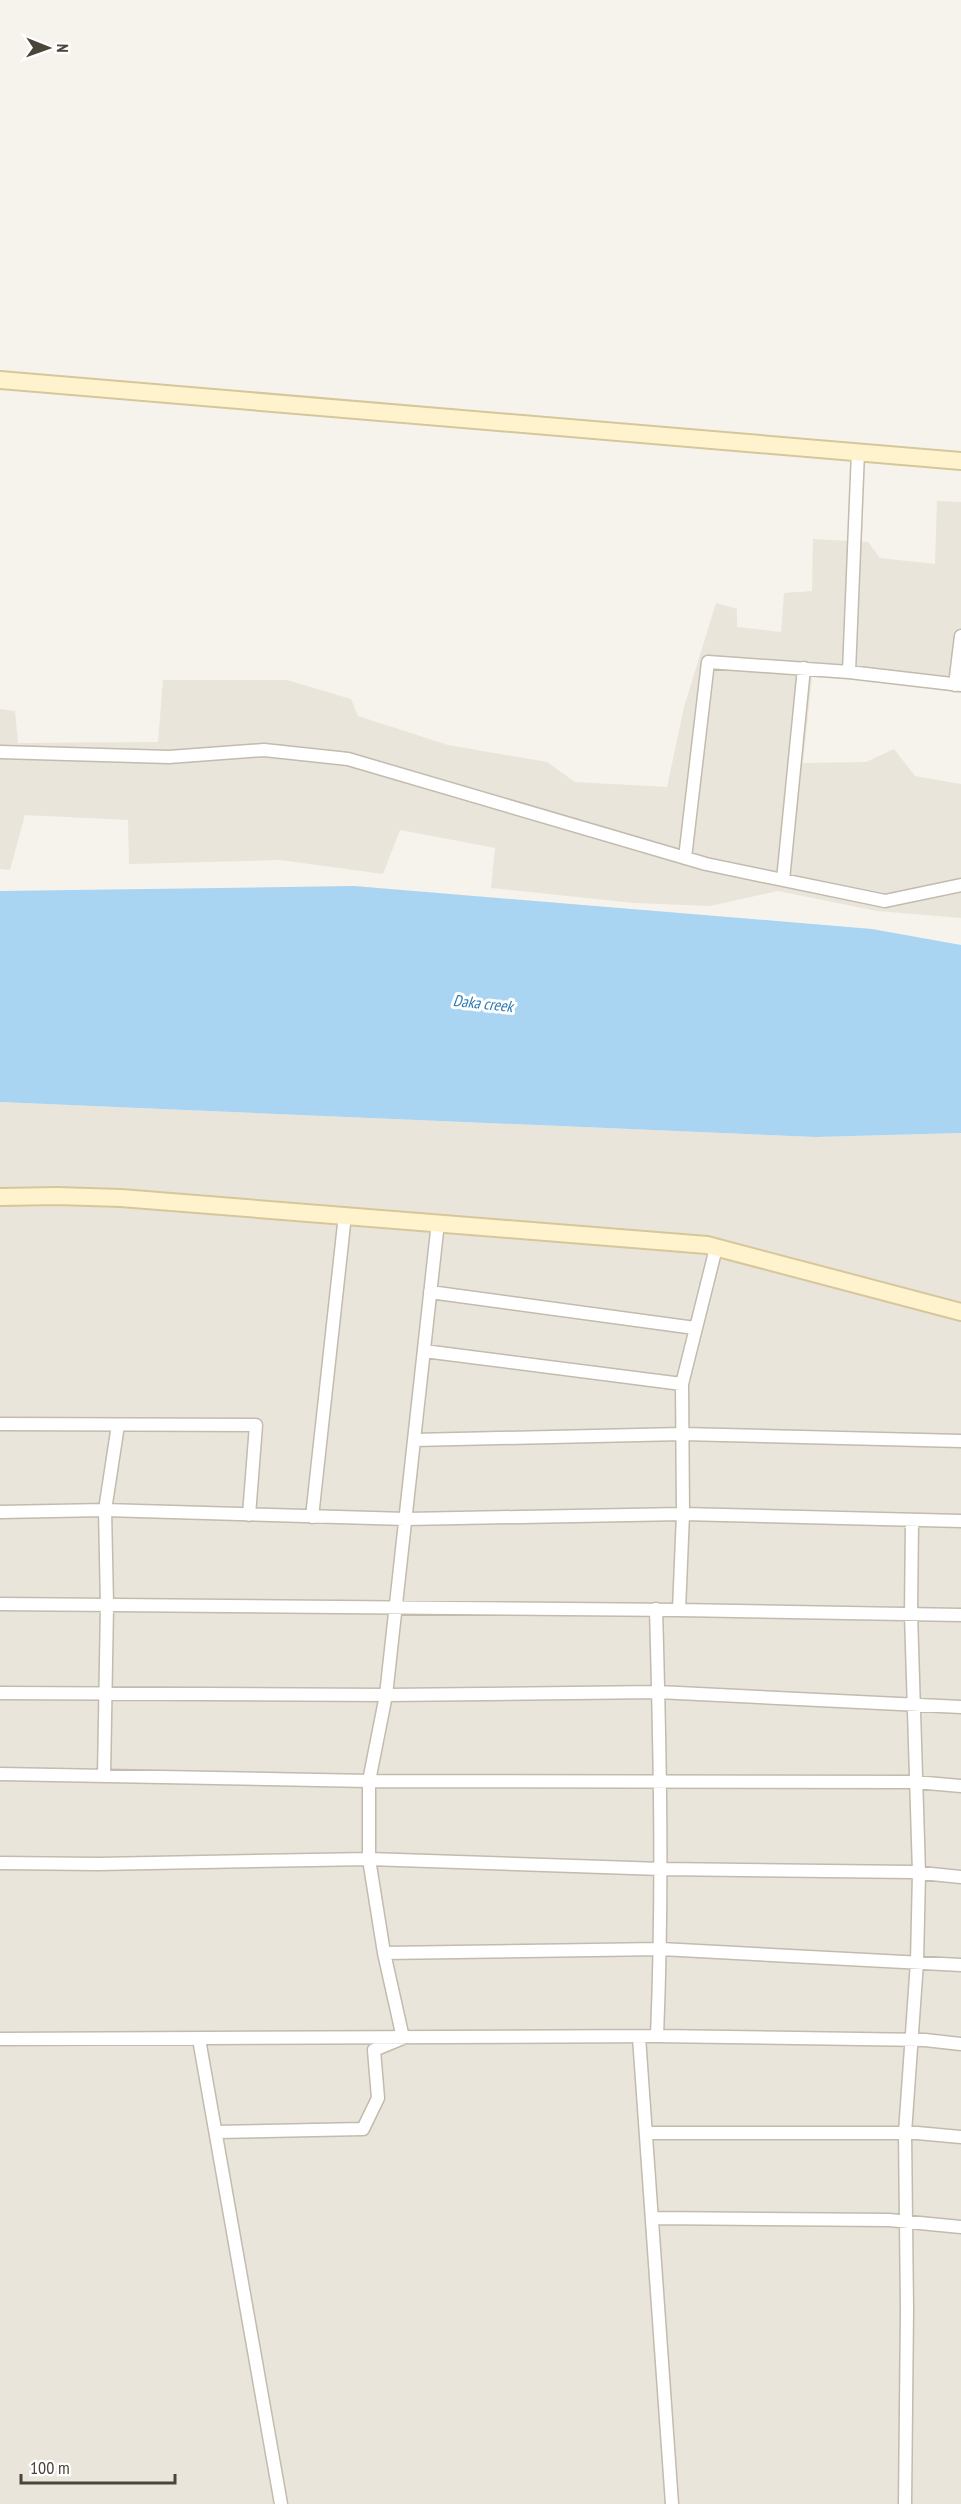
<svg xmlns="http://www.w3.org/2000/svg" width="961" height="2504" viewBox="0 0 961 2504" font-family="'PT Sans Narrow',sans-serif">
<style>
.residential{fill:#eae5da}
.water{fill:#a9d4f2}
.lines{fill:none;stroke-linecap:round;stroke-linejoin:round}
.street-casing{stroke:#c2bbae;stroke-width:15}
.secondary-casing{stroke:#d6c79b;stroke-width:20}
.street{stroke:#fff;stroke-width:12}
.secondary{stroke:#fff3cd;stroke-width:16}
.labels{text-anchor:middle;stroke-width:6;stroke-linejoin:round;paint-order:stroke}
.water-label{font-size:16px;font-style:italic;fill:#2e7ab2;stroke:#fff}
</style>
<rect width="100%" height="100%" fill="#f6f3ec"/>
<path class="residential" d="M937,501l24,1v191l-77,-11 -72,-5 -9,86 63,-1 28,-13 21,27 46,8v134l-84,-7 -99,-20 -68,15 -76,-3 -143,-15 4,-40 -95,-18 -17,44 -103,-14 -151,4 -1,-44 -103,-5 -15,55 -10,-1v-160l15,2 3,32 140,-1 5,-62h124l64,19 7,17 90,29 99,17 28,20 92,5 17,-80 32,-104 21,6v18l44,5 3,-39 28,-2 1,-52 55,3 12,16 55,6z
M0,1102l816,35 145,-4v1371h-961z"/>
<path class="water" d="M354,886l518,43 89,16v188l-145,4 -816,-35v-211z"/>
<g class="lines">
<g class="street-casing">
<path id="street" d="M849,672l9,-220
M955,685l6,-49
M0,752l169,5 95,-7 84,9 358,105 77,16 102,21 76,-16
M685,858l23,-196 141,10 112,13
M783,880l21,-212
M430,1292l265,36
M424,1351l258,33
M0,1424l256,1 -7,90
M414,1440l268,-6 279,7
M0,1512l105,-2 301,9 277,-5 278,7
M312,1517l33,-302
M0,1604l679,6 282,5
M656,1609c4,143 7,285 1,427
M679,1610l4,-96 -1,-130 34,-136
M0,1693l386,2 272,-3 303,15
M0,1774l369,7 546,1 46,4
M104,1776l3,-171 -2,-95 13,-85
M0,1863l98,1 271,-5 292,10 251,3 49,5
M384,1953l277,-4 300,16
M639,2037l33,467
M0,2039l657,-3 268,4 36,4
M199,2039l82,465
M216,2132l147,-3 15,-31 -4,-48 29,-12 -19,-85 -15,-94v-78l17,-86 52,-473
M646,2133h271l44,4
M652,2218l237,2 72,7
M905,2504l2,-195 -2,-176 12,-171 2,-89 -8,-259 1,-93"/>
</g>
<g class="secondary-casing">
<path id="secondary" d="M0,380l961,81
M0,1197l57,-1 64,2 586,47 254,67"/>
</g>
<use href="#street" class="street"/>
<use href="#secondary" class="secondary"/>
</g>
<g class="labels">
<g class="water-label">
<text transform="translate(483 1003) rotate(6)" y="6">Daka creek</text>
</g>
</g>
<g transform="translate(48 48) rotate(91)" stroke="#ffffff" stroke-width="4.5" paint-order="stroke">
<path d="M0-4.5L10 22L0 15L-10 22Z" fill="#4b4439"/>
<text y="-9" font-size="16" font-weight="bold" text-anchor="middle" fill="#4b4439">N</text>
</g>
<path d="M21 2474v9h154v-9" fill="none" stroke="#4b4439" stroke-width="3"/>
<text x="30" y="2474" font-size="18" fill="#4b4439" stroke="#ffffff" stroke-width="4.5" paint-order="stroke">100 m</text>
</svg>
